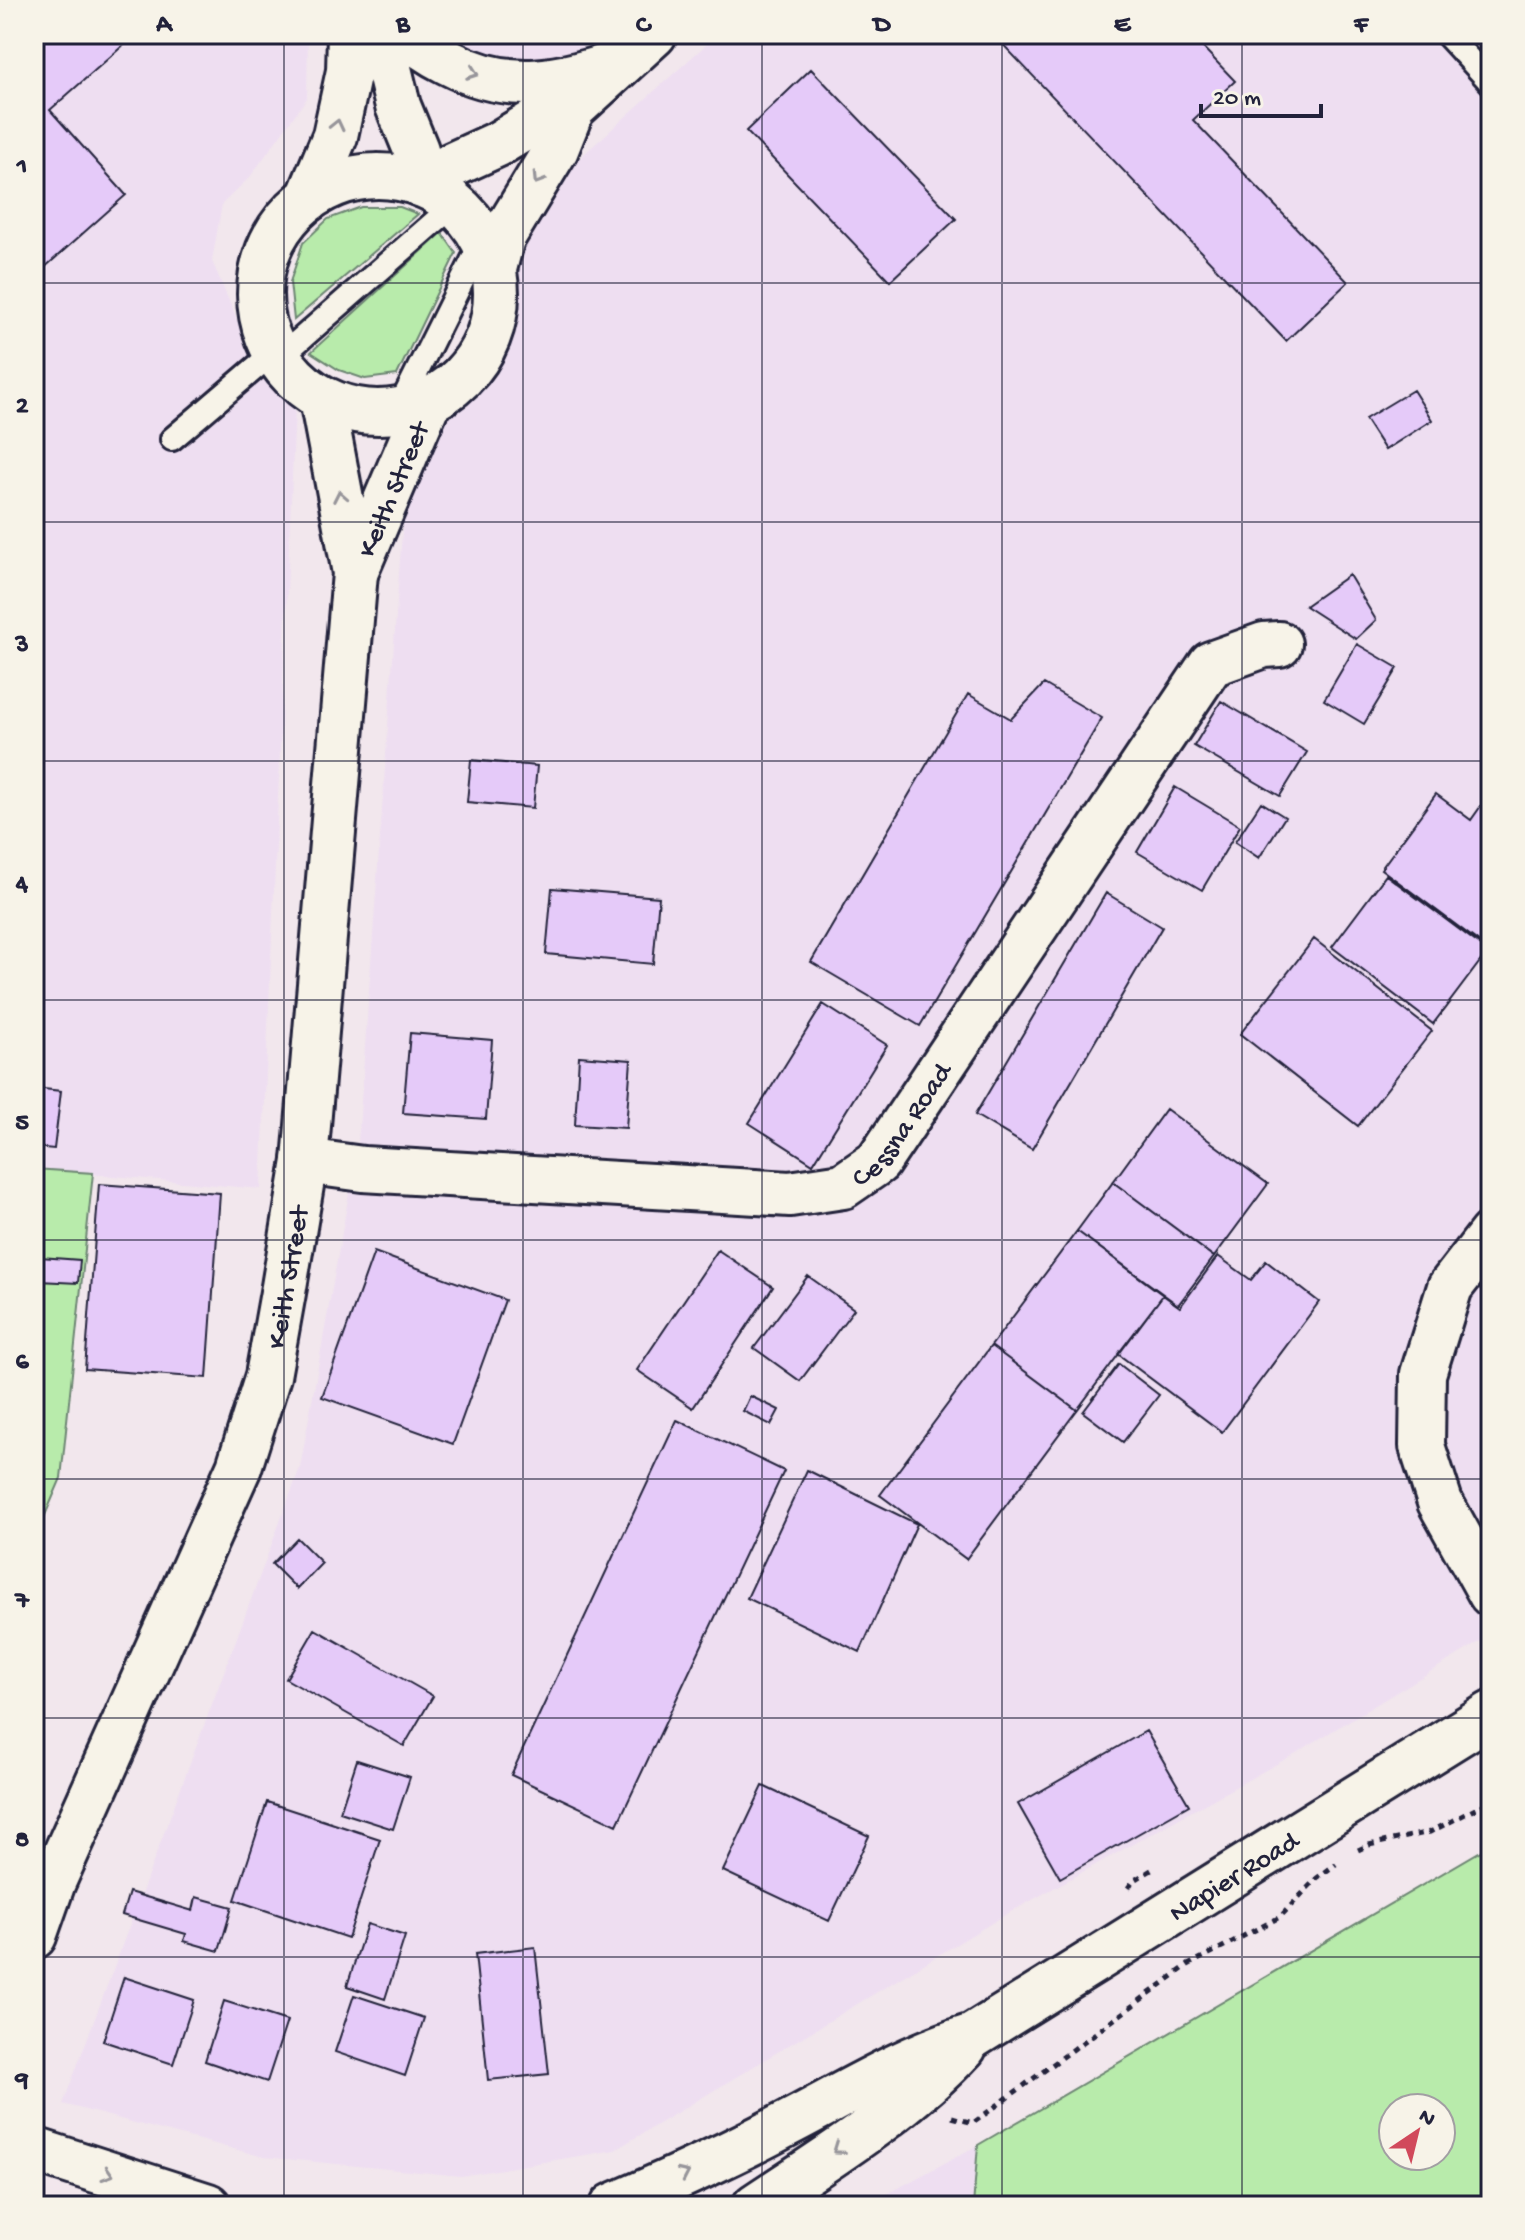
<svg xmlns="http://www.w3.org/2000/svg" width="1525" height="2240" viewBox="0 0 1525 2240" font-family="'Gochi Hand',sans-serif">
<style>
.built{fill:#eedef1}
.green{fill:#b8ebab;stroke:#6d8673;stroke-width:2;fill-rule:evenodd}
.building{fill:#e5caf9;stroke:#22223b;stroke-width:2}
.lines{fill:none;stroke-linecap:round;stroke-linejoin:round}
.service-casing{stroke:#22223b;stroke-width:28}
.minor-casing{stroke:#22223b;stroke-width:50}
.tertiary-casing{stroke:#22223b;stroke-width:50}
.secondary-casing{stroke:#22223b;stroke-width:50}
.trunk-casing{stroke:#22223b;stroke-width:50}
.path{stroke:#22223b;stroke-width:5;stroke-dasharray:6 6;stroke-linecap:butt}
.service{stroke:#f7f3e8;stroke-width:22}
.minor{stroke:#f7f3e8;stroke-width:44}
.tertiary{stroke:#f7f3e8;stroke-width:44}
.secondary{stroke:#f7f3e8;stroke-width:44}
.trunk{stroke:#f7f3e8;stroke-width:44}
.oneway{stroke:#97959a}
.grid{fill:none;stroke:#22223b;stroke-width:2;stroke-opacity:0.55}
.labels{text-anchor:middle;stroke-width:6;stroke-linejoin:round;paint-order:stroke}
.street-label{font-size:28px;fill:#22223b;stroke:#f7f3e8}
.neatline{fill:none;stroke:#22223b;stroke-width:3}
.grid-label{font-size:26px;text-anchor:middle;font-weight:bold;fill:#22223b}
</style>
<rect width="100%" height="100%" fill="#f2e7ed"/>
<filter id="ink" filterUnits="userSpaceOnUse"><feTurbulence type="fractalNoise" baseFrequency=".0125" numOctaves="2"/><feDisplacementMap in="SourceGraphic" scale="16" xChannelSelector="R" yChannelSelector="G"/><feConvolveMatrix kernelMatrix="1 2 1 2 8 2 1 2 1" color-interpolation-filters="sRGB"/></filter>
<g filter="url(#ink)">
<path class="built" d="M34,34h274l-1,64 -57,79 -28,27 -10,57 40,94 43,53 -34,781 -227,-20z
M445,34h151l-18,18 -81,12z
M718,34h773v1601l-200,121 -286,159 -390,235 -154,26 -197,-19 -201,-53 237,-636 58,-325 51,-708 126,-237z
M978,2145l-5,61h-108z"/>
<path class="green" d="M361,207h39l18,7 -124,106 -4,-38 13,-39 25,-24z
M442,233l14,20 -59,122 -32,4 -26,-9 -28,-18z
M34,1169l59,4 -32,305 -27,63z
M1491,1845v361h-518l5,-61zM1441,2108v48h-48v-48z"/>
<path class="building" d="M34,34h102l-86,76 76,85 -92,82z
M993,34h197l45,47 -42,39 155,162 -62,59z
M811,69l145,150 -66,62 -144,-150z
M1413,390l19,30 -47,30 -20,-31z
M1349,575l27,45 -20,19 -51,-33z
M1357,644l41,24 -34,56 -40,-24z
M1044,684l58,34 -182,308 -109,-64 157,-268 43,25z
M1221,701l86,51 -27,44 -86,-50z
M471,760l66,6 -4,42 -66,-6z
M1175,787l65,39 -38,64 -65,-38z
M1436,794l35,26 12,-17 8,5v143l-110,-82z
M1261,802l24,15 -26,41 -24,-16z
M1386,875l102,76 -55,73 -101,-77z
M552,888l107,9 -6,67 -107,-10z
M1106,893l56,34 -130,222 -57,-34z
M1314,939l118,92 -74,95 -118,-92z
M823,1004l64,41 -74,119 -64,-41z
M410,1033l82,7 -6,79 -83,-6z
M579,1056l52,4 -5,68 -51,-3z
M34,1088l27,3 -7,58 -20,-2z
M1166,1109l102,75 -54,73 -101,-75z
M1113,1182l101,75 -36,48 -101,-74z
M99,1184l121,9 -13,185 -122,-9z
M1077,1231l86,64 -86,115 -86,-64z
M718,1250l55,37 -80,121 -56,-38z
M374,1252l131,48 -52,144 -131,-47z
M1218,1256l33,24 15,-19 53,41 -97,130 -104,-78 45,-59 17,12z
M40,1257l40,3 -2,23 -39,-2z
M808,1276l46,33 -54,72 -46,-33z
M991,1346l86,64 -111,149 -86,-64z
M1119,1364l40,31 -36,47 -40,-30z
M750,1396l29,14 -8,15 -28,-14z
M677,1420l107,51 -167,354 -106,-50z
M807,1470l110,54 -57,128 -113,-54z
M297,1538l25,25 -25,26 -25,-25z
M315,1629l118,67 -29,50 -118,-67z
M1146,1731l43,74 -129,73 -42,-74z
M357,1760l53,17 -17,52 -53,-17z
M763,1786l106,50 -40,85 -106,-50z
M267,1802l113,37 -32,99 -113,-38z
M129,1892l64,19 3,-14 36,10 -13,44 -35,-10 2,-7 -64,-19z
M367,1924l38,12 -20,63 -38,-13z
M535,1947l14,127 -61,6 -13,-126z
M124,1977l70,23 -21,64 -70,-23z
M354,1995l70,23 -19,58 -70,-24z
M224,2001l63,20 -20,61 -62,-21z"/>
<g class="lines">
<g class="service-casing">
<path id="service" d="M1446,34l45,49
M278,359l177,-155
M397,412l86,-173
M172,439l102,-87"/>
</g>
<g class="minor-casing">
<g id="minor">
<path id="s1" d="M305,1161l58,8 427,25 53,-8 35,-24 333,-498 53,-19 15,-1"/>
<path d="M1491,1234l-41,53 -27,87 -1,72 18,56 51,92"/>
</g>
</g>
<g class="tertiary-casing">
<path id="tertiary" d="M383,34l2,18 13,54 18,44 4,34
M407,34c12,12 25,20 41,28 63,33 112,20 176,-1
M309,198l26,-62 14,-65 1,-37"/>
</g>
<g class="secondary-casing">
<g id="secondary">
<circle cx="378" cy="294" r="118"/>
<path d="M425,185l27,-20 46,-21 35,-21 39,-14 82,-75"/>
<path d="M494,269l8,-31 54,-89 16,-40"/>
<path id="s2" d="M355,573l73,-171"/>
<path id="s3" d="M34,1936l19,-54 186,-415 29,-91 16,-89 21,-126 50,-588 -33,-174"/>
</g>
</g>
<g class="trunk-casing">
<g id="trunk">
<path d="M34,2150l174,56"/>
<path id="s4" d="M613,2206c58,-25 116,-51 172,-81 62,-32 122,-69 188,-89l518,-322"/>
<path d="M755,2206c72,-48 150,-95 209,-159"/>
</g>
</g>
<path class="path" d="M1358,1850l11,-5 61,-13 61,-31
M1128,1888l5,-7 20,-12
M952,2117l21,6 215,-158 92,-48 37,-39 19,-14"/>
<use href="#service" class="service"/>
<use href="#minor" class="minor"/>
<use href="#tertiary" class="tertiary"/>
<use href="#secondary" class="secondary"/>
<use href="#trunk" class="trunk"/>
</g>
<defs><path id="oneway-chevron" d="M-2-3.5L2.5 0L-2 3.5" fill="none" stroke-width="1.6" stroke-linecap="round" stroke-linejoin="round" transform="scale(2)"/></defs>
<g class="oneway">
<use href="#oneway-chevron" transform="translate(473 73) rotate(20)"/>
<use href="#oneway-chevron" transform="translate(337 125) rotate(-77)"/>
<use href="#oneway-chevron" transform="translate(538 179) rotate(122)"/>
<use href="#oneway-chevron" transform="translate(340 496) rotate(-101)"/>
<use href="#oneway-chevron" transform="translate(838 2149) rotate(145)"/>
<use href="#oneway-chevron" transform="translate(108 2174) rotate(18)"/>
<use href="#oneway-chevron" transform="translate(684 2174) rotate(-25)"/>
</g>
</g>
<path class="grid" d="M284,34v2172M523,34v2172M762,34v2172M1002,34v2172M1242,34v2172M34,283h1457M34,522h1457M34,761h1457M34,1000h1457M34,1240h1457M34,1479h1457M34,1718h1457M34,1957h1457"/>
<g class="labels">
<g class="street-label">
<text dy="10" stroke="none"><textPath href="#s2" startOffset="92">Keith Street</textPath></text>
<text dy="10" stroke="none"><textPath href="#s1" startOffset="626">Cessna Road</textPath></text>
<text dy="10" stroke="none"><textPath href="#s3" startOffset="708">Keith Street</textPath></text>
<text dy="10" stroke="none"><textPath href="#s4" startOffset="704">Napier Road</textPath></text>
</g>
</g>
<rect width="1525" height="2240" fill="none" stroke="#f7f3e8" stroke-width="88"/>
<g transform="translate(1417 2132) rotate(35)"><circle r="38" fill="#f7f3e8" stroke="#a29fa3" stroke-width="2"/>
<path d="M0-6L14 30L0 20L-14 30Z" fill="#d1495b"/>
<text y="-12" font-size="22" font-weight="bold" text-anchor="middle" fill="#22223b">N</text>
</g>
<path d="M1201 104v12h120v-12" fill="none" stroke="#22223b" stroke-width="4"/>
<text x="1213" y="104" font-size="24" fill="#22223b" stroke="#f7f3e8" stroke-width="6" paint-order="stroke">20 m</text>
<rect x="44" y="44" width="1437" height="2152" class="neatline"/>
<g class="grid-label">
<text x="164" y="31">A</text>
<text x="403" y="31">B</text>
<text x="643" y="31">C</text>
<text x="882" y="31">D</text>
<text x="1122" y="31">E</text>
<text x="1361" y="31">F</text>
<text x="22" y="173">1</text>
<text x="22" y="412">2</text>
<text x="22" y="651">3</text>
<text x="22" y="890">4</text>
<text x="22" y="1129">5</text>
<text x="22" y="1368">6</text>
<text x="22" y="1607">7</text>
<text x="22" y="1846">8</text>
<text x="22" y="2086">9</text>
</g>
</svg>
